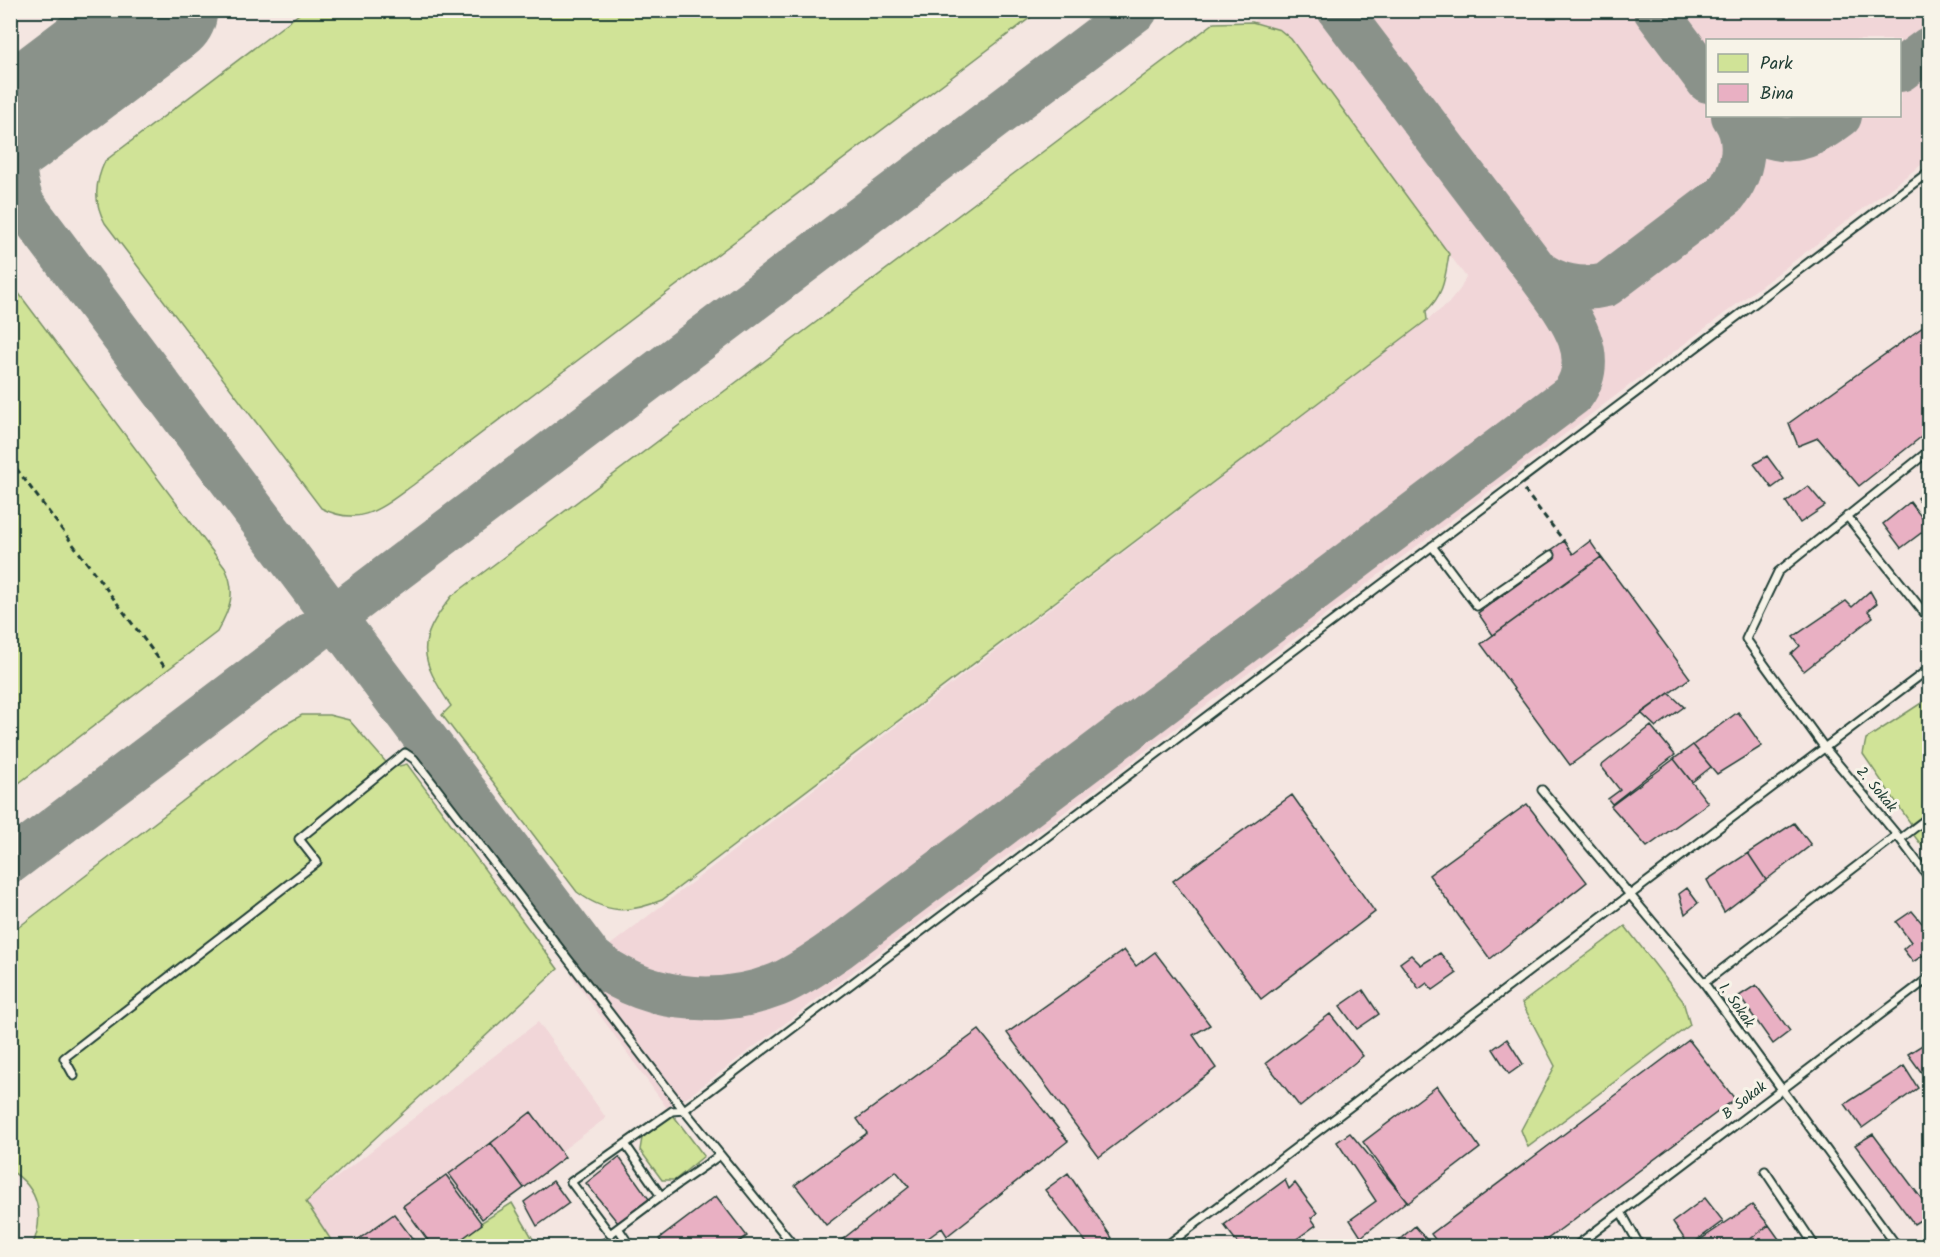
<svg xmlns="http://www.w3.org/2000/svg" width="1940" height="1257" viewBox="0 0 1940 1257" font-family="Kalam,sans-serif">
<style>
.built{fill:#f1d6d8;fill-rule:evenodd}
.green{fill:#d0e397;stroke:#789066;stroke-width:1.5}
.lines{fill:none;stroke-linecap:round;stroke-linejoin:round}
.taxiway{stroke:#8a928a;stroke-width:44}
.runway{stroke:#8a928a;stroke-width:111}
.building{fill:#e9b0c3;stroke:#1f3d34;stroke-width:1.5}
.lane-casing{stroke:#1f3d34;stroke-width:11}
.path{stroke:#1f3d34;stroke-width:3;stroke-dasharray:6 4.5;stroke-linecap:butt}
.lane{stroke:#f7f3e8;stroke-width:7}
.labels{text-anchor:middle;stroke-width:6;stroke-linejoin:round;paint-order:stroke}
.street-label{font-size:15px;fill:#1f3d34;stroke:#f7f3e8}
</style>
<rect width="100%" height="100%" fill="#f4e6e1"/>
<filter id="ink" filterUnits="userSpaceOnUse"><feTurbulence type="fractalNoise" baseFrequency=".0167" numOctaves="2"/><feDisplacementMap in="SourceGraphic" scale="12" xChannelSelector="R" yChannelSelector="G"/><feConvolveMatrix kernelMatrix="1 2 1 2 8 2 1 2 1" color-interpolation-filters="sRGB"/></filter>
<g filter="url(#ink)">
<path class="built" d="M1267,11h662v148l-1260,952 -98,-136 877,-671 13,-16 5,-11 -175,-238 -11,-9 -28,-8zM1708,40h192v76h-192z
M538,1022l68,96 -173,128h-98l-30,-44z"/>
<path class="green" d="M303,11v-1l736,1 -626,474c-32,23 -53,43 -92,23l-216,-285c-12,-22 -10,-40 0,-62z
M1252,22l28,8 11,9 158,215c-4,23 -5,41 -23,57l1,9 -765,580c-34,14 -55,14 -85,-8l-135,-177 9,-9c-32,-48 -36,-64 1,-110l762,-573z
M11,283l214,285c12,24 5,41 -8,64l-206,157z
M1929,698v113l-18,13 -48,-70 3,-15z
M302,715h27l20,5 42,48 16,-4 151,205 -252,233 29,44h-303c13,-29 7,-58 -21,-75v-238l263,-202z
M1929,814v41l-20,-26z
M1625,926l58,75 7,24 -162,122 -7,-17 34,-64 -33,-63z
M673,1115l31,41 -29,24h-13l-22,-30 2,-12z
M512,1203l25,43h-93z"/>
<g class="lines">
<path class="taxiway" d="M1339,10l198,261c18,15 46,20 69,14l119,-90c18,-22 25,-55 8,-79
M1655,10l53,71
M1900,70l30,-22
M1736,120c43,26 63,27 104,-4
M10,194l13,10 567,753c51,44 125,52 187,28 22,-9 43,-25 63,-38l733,-553c31,-43 -12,-88 -36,-123
M23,204c-12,-30 -11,-62 4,-91
M10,862l1126,-852"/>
<path class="runway" d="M10,125l152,-115"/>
</g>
<path class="building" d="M1930,322v108l-71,56 -41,-48 -20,8 -9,-23z
M1767,456l17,23 -12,9 -18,-24z
M1808,486l17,20 -25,17 -14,-21z
M1930,489v28l-13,-19z
M1910,502l19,25 -28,21 -18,-24z
M1564,541l9,13 17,-13 11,16 -108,78 -15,-22 77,-56 -5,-6z
M1601,557l89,121 -120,87 -89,-121z
M1870,591l7,12 -9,8 5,6 -69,54 -13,-17 9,-8 -7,-9 53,-36 6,6z
M1669,693l15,14 -28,20 -15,-14z
M1738,712l24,34 -45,28 -24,-29z
M1651,726l24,29 -63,49 -4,-5 12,-9 -19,-24z
M1693,745l18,22 -19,15 -18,-23z
M1674,759l34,44 -61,44 -36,-41z
M1292,795l83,117 -114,87 -88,-118z
M1527,804l60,78 -97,77 -61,-84z
M1794,823l17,22 -45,35 -18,-27z
M1748,853l18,27 -42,32 -17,-32z
M1687,888l11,15 -13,11 -6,-20z
M1912,911l15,18 -4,3 7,8v11l-17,11 -10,-13 8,-7 -15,-20z
M1124,950l12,16 19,-14 55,73 -17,10 23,33 -117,89 -92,-124z
M1440,953l17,20 -24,17 -6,-7 -8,6 -19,-26 11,-8 10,10z
M1756,985l34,46 -17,13 -34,-48z
M1363,990l16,24 -22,15 -17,-23z
M1330,1014l33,42 -63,51 -34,-44z
M979,1030l89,111 -121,95 -5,-8 -25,18h-74l-4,-4 70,-55 -13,-16 -70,54 -31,-40 72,-52 -10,-14z
M1507,1039l16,25 -14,10 -16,-25z
M1689,1040l46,59 -197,147h-98l-9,-12z
M1930,1040v32l-6,4 -16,-22z
M1904,1066l14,22 -56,40 -17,-24z
M1437,1086l43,62 -72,55 -45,-61z
M531,1112l34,45 -41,31 -33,-45z
M1350,1133l57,68 -46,36 -11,-17 26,-19 -39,-59z
M1873,1134l57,76v4l-16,10 -59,-79z
M491,1143l33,45 -42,31 -33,-45z
M619,1157l30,42 -31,24 -32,-40z
M1068,1173l44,65 -13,8h-10l-44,-56z
M446,1175l36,49 -30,22h-20l-29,-40z
M1285,1180l4,9 6,-6 22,30 -6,5 5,7 -29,21h-47l-16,-21z
M553,1181l16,22 -32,23 -13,-24z
M716,1196l31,40 -10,7 2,3h-75l-5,-7z
M1705,1198l18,23 -34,25 -16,-24z
M1752,1205l17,20 -28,21h-50z
M394,1214l24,32h-69z
M1769,1225l15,21h-43z
M1415,1226l17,20h-40z
M604,1238l7,8h-20l7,-5z"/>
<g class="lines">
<g class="lane-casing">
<path id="lane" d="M1930,450l-152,122 -32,67 78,108 73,88 33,44
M1847,516l83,104
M1432,546l45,60 74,-51
M1542,790l162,193 193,263
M1900,839l30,-23
M1704,983l193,-148
M74,1076l-10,-18 253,-196 -18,-23 106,-86 9,6 270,351
M684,1110l-12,1 -47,33 36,52 59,-41
M625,1144l-54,38 39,52 51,-38
M1765,1171l50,75
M1621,1212l19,34
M618,1228l12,18
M794,1246l-110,-136 1246,-939
M1166,1246l764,-578
M1576,1246l354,-269"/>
</g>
<path class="path" d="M10,460l157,210
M1524,490l40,51"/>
<use href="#lane" class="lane"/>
</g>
</g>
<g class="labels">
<g class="street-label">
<text transform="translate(1877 789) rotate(50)" y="5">2. Sokak</text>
<text transform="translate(1737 1005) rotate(55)" y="5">1. Sokak</text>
<text transform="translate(1744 1100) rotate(-38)" y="5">B Sokak</text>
</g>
</g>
<rect width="1940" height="1257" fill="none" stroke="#f7f3e8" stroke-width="36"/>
<rect x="18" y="18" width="1904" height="1221" fill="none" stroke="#1f3d34" stroke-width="2" filter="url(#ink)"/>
<rect x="1706" y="39" width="195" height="78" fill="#f7f3e8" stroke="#a1aaa0" stroke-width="1.5"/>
<rect x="1718" y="54" width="30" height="18" fill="#d0e397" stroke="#a1aaa0" stroke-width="1.5"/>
<text x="1760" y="69" font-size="18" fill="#1f3d34">Park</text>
<rect x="1718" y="84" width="30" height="18" fill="#e9b0c3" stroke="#a1aaa0" stroke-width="1.5"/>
<text x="1760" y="99" font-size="18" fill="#1f3d34">Bina</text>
</svg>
